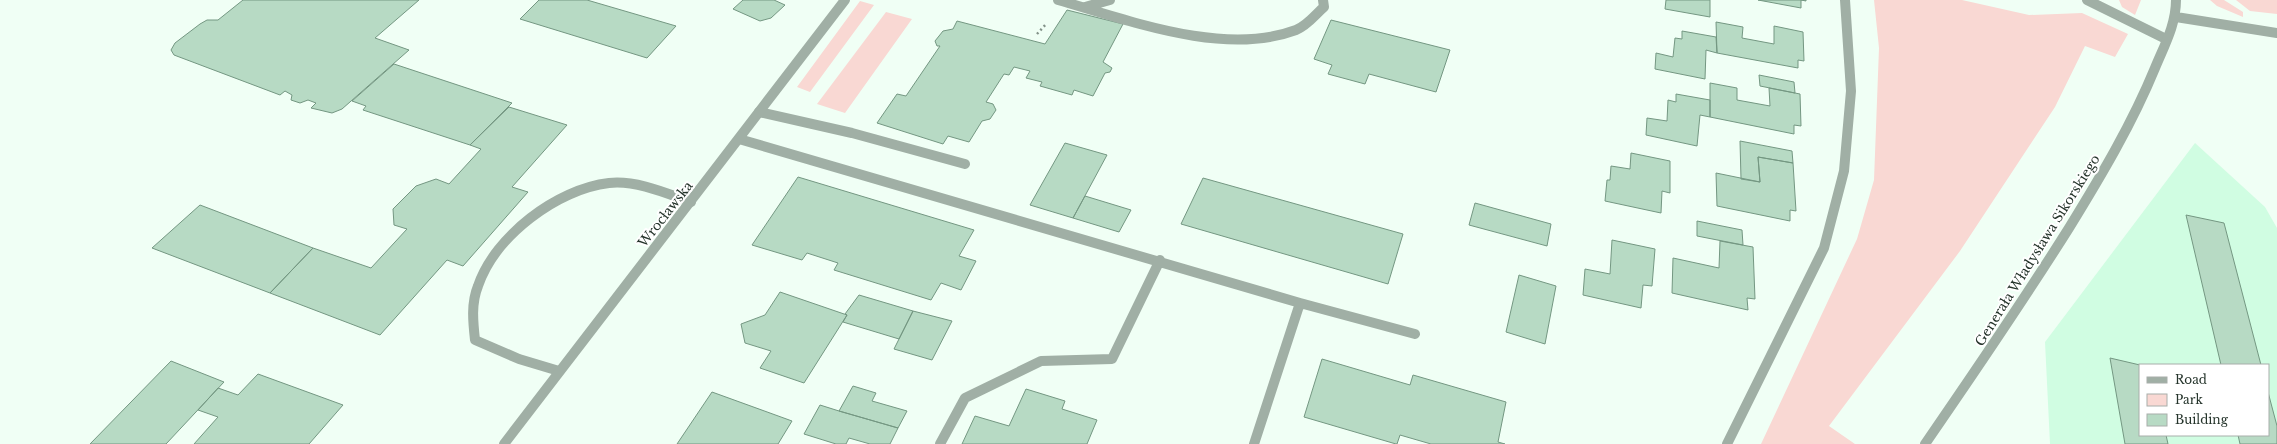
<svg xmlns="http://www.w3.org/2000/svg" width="2277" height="444" viewBox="0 0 2277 444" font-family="'Libre Baskerville',serif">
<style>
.built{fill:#d0fde2;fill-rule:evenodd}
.green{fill:#f9d8d3}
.building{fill:#b7dac4;stroke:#749782}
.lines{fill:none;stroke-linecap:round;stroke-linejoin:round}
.path{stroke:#839289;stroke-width:2.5;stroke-dasharray:2 3;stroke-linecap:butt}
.service{stroke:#a0afa5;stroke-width:10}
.minor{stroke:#a0afa5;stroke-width:10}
.tertiary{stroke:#a0afa5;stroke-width:10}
.labels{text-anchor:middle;stroke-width:4;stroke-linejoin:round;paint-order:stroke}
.street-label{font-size:13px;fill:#25342b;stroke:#fff}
</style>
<rect width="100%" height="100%" fill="#f0fff5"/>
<path class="built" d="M2195,143l70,64 12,21v216h-227l-5,-102zM2140,365h128v70h-128z"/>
<path class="green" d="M1874,0h88l67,15 53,-2 46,21 -13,23 -30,-11 -30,61 -95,144 -131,175 26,18h-94l96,-205 17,-59 5,-132z
M2119,0h22l-6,15 -13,-8z
M2210,0h14l19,12v5l-26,-11z
M2236,0h41v14l-27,-3z
M860,1l14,4 -64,87 -13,-5z
M886,12l26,7 -67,94 -28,-9z"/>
<path class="building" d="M243,0h176l-44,38 34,12 -67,59 -10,4 -21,-5 5,-5 -8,-3 -8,3 -9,-3 1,-5 -7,-4 -5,4 -106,-40 -3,-5 4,-7 25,-19 7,-4h11z
M539,0h48l89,26 -29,32 -127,-39z
M743,0h31l11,5 -14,13 -11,3 -27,-12z
M1666,0h44v17l-45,-8z
M1758,0h48v1l-5,-1v8z
M1067,10l56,14 -20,38 9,6 -2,4 -5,1 -12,23 -19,-6 -2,5 -32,-9 2,-4 -16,-4 4,-7 -16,-4 -5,8 -5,-1 -18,28 7,2 3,6 -6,9 -8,2 -13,21 -21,-6 -5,8 -66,-21 20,-29 9,2 34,-50h-3l-2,-5 8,-10 10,-2 4,-8 88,23z
M1331,20l119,30 -14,42 -67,-18 -4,10 -37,-10 4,-9 -18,-6z
M1716,22l27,5 -1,11 32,6v-18l29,6 1,29 -6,-1v8l-81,-15z
M1682,31l34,6 1,16 -11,-3 -1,29 -50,-10 1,-16 17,4 2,-19 7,1z
M394,64l118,39 -42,42 -107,-35 3,-4 -14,-5z
M1759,75l35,7 1,11 -35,-7z
M1710,83l27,5v12l33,6 -1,-18 31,6 1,32 -7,-1v9l-84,-17z
M1676,94l34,6v17l-10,-2 -3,31 -51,-11 1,-17 20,3 1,-21 8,2z
M509,107l58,18 -55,62 16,5 -65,74 -16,-6 -67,75 -110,-42 43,-45 58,20 36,-39 -13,-4 -1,-16 23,-23 20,-7 13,5 32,-35 -11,-4z
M1740,141l52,10 1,12 -35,-6 2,25 -19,-3z
M1065,143l42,12 -34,63 -43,-13z
M1631,153l39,8v32l-8,-2 -1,22 -56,-12 2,-21h3l1,-14 19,3z
M1758,157l35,6 3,48 -6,-1v11l-73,-15 -1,-33 44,9z
M798,177l176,53 -15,26 17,5 -15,29 -20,-7 -10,17 -97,-30 4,-7 -31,-10 -5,7 -50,-15z
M1203,178l200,56 -15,50 -207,-60z
M1085,196l46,14 -12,22 -46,-14z
M1475,203l76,21 -4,22 -78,-21z
M200,205l113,43 -43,45 -118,-45z
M2186,215l38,8 37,142h-40z
M1697,221l45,9 1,15 -46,-9z
M1612,240l43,9 -3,37 -9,-1 -2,23 -58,-13 2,-26 25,5z
M1720,241l33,6 2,52 -8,-1 1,12 -76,-17 1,-35 46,10z
M1519,275l37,11 -11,58 -39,-12z
M780,292l67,23 -43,68 -44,-15 11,-17 -26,-8 -4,-19 24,-9z
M859,295l54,16 -14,28 -56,-17 4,-7 -2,-1z
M913,311l39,10 -20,39 -38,-11z
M2110,358l30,7v70h26l2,9h-43z
M1322,359l88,26 3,-10 93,27 -8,40 7,2h-74l-31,-9 -3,9h-1l-92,-27z
M171,361l53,21 -58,62h-76z
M258,374l85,31 -34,39h-115l24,-27 -20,-7 20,-22 20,7z
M853,386l23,7 -4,8 35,10 -9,17 -59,-17z
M1026,389l39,12 -3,8 35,11 -10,24h-125l13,-28 34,10z
M712,392l80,29 -14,23h-101z
M2268,392l9,34v18h-37l-2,-9h30z
M820,405l19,6 59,17 -8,16h-20l-21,-6 -3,6h-10l-32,-10z"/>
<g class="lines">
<path class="path" d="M1037,34l10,-11"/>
<path class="service" d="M1058,0c70,20 166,57 238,30 11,-4 19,-15 28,-23l-1,-7
M2087,0l79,39
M1085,7l25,-7
M759,112l93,21 113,31
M739,139l561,164 115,31
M559,371l-40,-12 -44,-19c-2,-18 -4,-37 3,-54 17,-50 79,-97 131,-103 27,-3 57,10 82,19
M940,444l25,-46 76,-37 71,-2 48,-99
M1254,444l46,-141"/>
<path class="minor" d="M2176,17l101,16
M1727,444l97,-196 20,-77 7,-80 -6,-91
M1925,444c49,-71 98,-143 144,-216 32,-52 63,-104 86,-160 9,-22 21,-43 21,-68"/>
<path class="tertiary" d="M504,444l341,-444"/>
</g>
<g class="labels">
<g class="street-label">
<text transform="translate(665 214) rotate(-52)" y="5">Wrocławska</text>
<text transform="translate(2037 250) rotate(-58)" y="5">Generała Władysława Sikorskiego</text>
</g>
</g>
<rect x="2139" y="364" width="130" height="72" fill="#ffffff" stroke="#a8aeaa"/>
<rect x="2147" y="377" width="20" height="6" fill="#a0afa5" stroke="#a8aeaa"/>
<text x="2175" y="384" font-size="12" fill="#25342b">Road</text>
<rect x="2147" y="394" width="20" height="12" fill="#f9d8d3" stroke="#a8aeaa"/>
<text x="2175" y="404" font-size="12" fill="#25342b">Park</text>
<rect x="2147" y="414" width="20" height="12" fill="#b7dac4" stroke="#a8aeaa"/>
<text x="2175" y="424" font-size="12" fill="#25342b">Building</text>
</svg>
